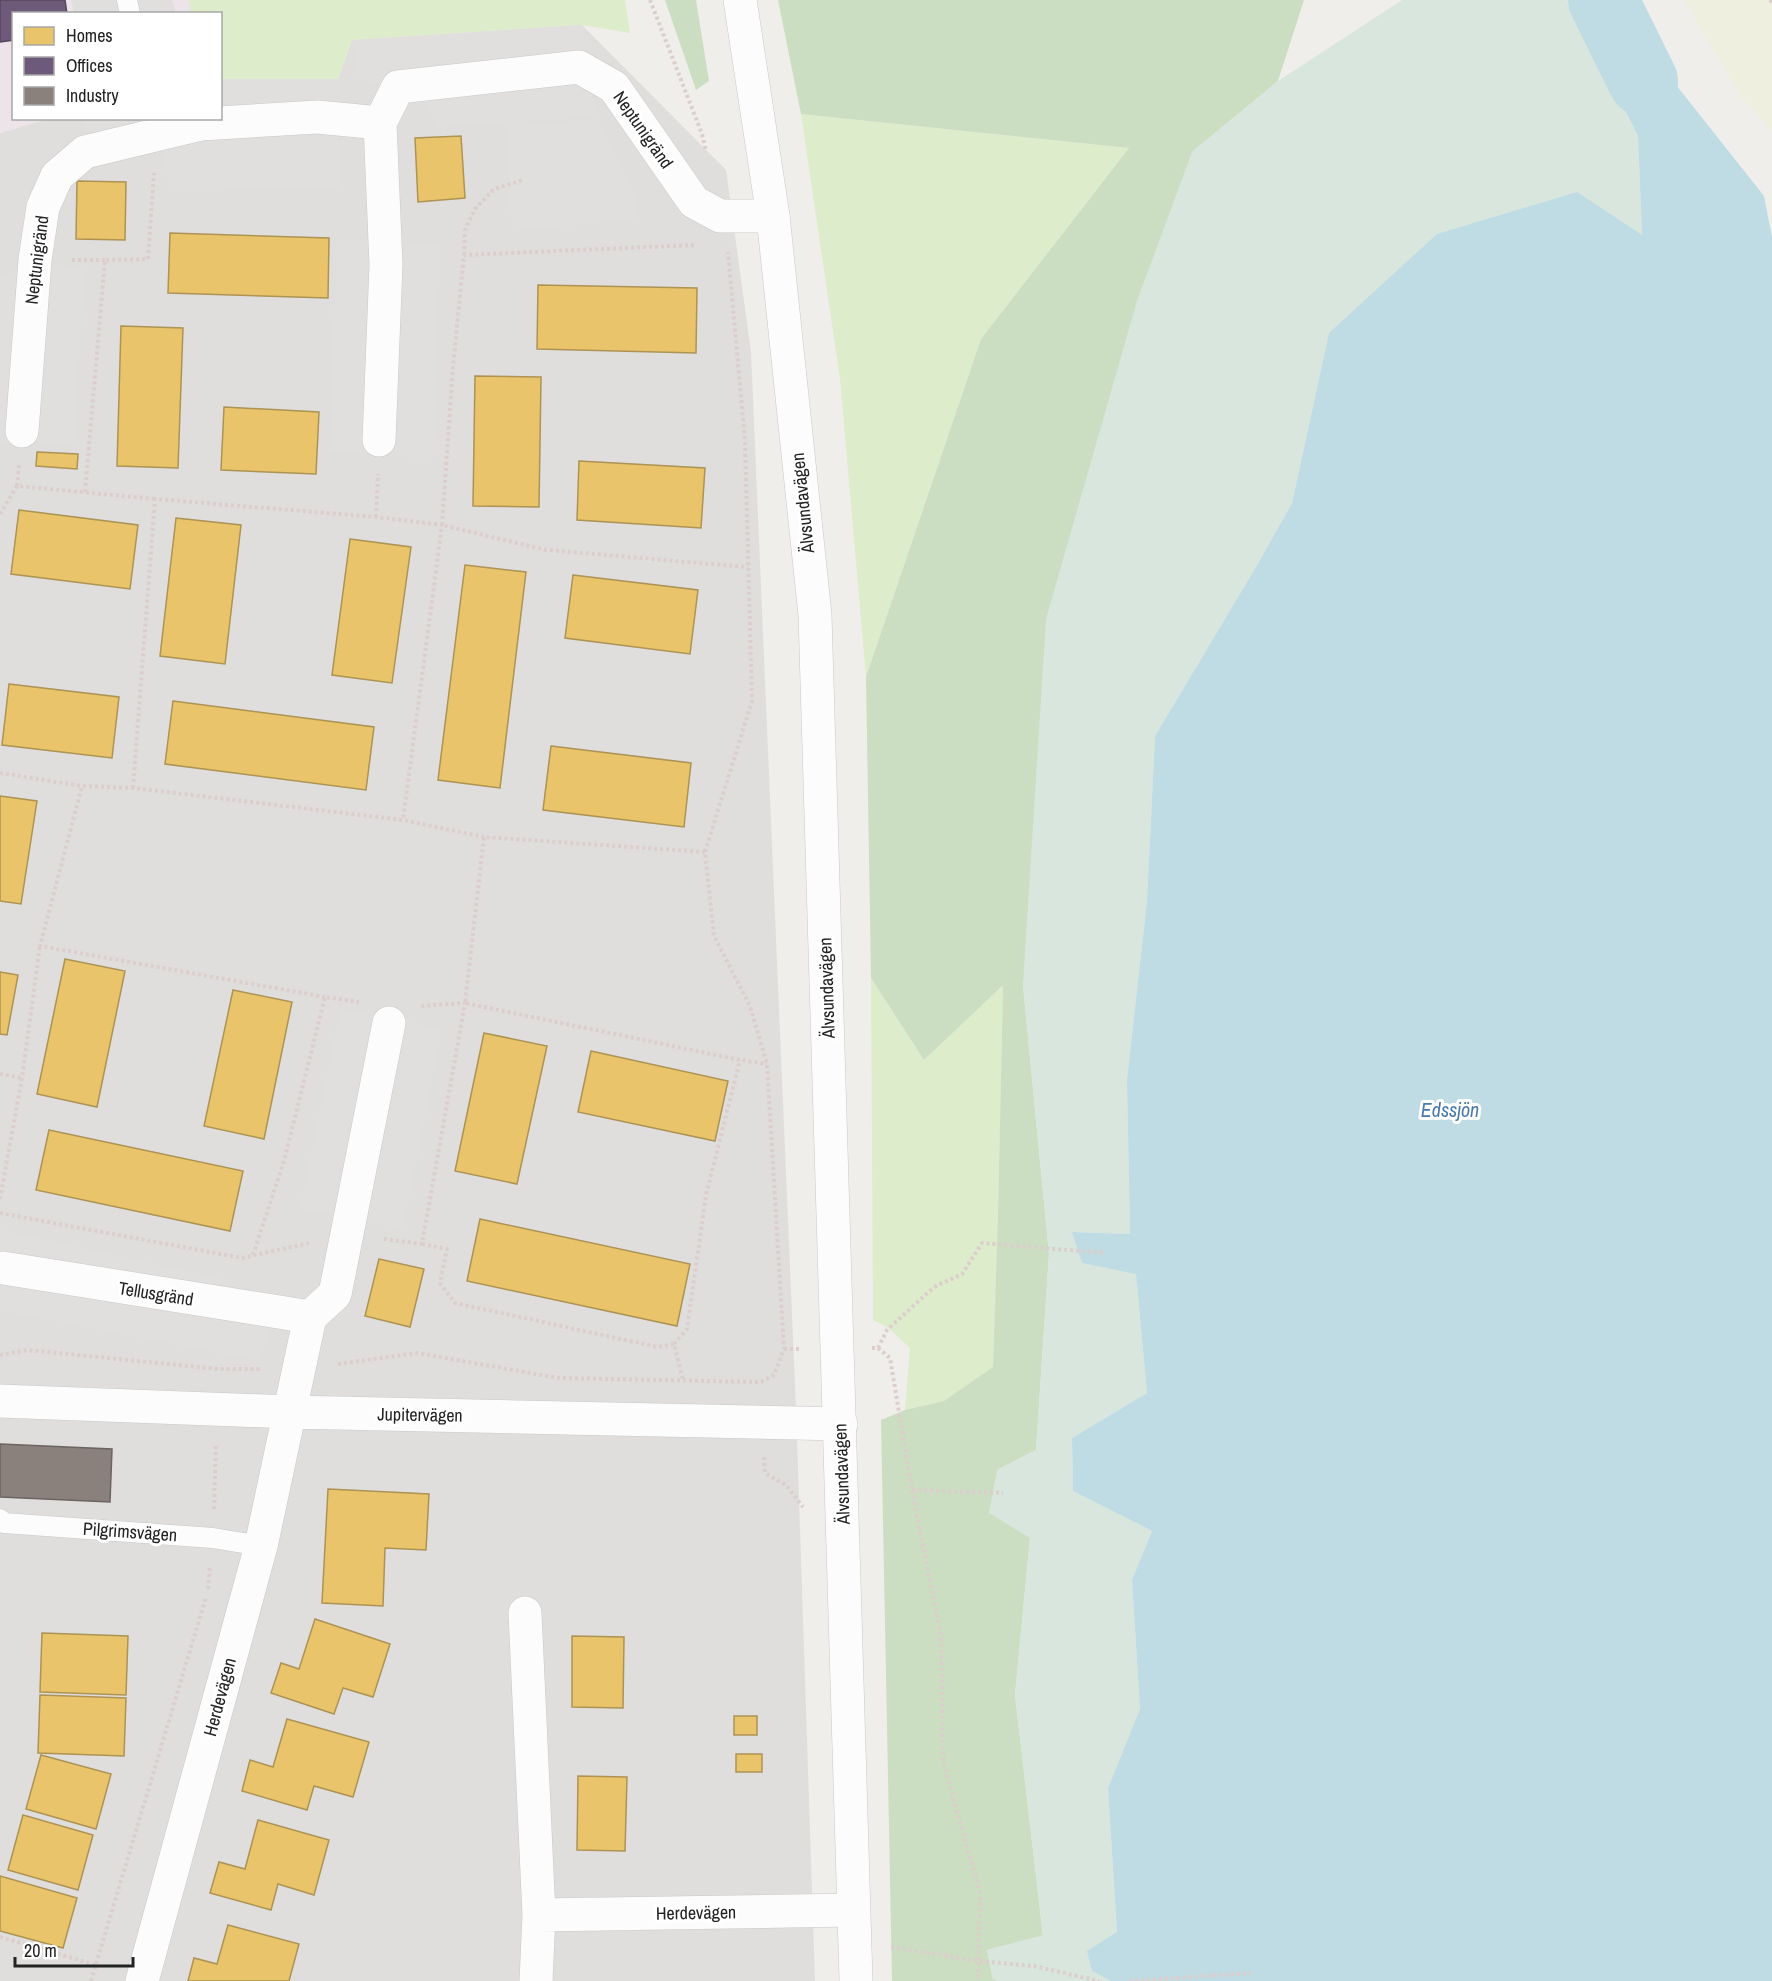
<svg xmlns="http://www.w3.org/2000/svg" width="1772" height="1981" viewBox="0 0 1772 1981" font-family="'Archivo Narrow',sans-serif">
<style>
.residential{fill:#dfdedc}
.industrial{fill:#ede4e9}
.farmland{fill:#efefdf}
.grass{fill:#ddeccb}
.forest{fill:#cbdec1}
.wetland{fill:#d9e6de}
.parking{fill:#e0dfde}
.water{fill:#bfdbe3}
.homes{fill:#e9c46a;stroke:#ad9354;stroke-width:1.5}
.offices{fill:#6d597a;stroke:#564860;stroke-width:1.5}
.industry{fill:#8a817c;stroke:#6b6461;stroke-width:1.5}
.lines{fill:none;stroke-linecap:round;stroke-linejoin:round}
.river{stroke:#bfdbe3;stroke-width:70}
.service-casing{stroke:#c9c8c7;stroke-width:21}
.minor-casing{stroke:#c9c8c7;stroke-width:34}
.tertiary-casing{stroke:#c9c8c7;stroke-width:34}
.path{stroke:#dccecd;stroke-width:4;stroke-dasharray:3 3;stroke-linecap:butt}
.service{stroke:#fdfcfc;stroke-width:20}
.minor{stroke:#fdfcfc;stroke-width:33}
.tertiary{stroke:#fdfcfc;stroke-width:33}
.labels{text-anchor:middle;stroke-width:6;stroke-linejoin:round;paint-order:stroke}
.street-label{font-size:18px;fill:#222;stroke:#fff}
.water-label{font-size:20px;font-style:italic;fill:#4a7aab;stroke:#fff}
</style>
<rect width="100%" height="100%" fill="#f0eeeb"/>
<path class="residential" d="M582,25l144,145 25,182 45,1056 19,573h-815v-1848l47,-14 173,-1 1,-39h117l14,-39z"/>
<path class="industrial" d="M0,0h188l3,13 -177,1v104l33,1 -47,14z"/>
<path class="farmland" d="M1684,0h88v131l-31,-34z"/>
<path class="grass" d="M188,0h437l5,33 -48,-8 -230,15 -14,39h-117l-1,-65 -29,-1z
M801,114l328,34 -148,191 -115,338 -26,-298z
M871,978l53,82 79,-76 -5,230 -5,154 -49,33 -39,9 5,-62 -23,-21 -14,-7z"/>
<path class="forest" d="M665,0h31l13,81 -13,9z
M778,0h526l-26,81 -86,71 -169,833 26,269 -13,196 -39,20 33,68 -15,157 28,241 -56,14 6,29 5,2h-106l-11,-561 24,-10 39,-9 49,-34 5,-153 5,-229 -79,75 -53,-82 -5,-301 115,-338 148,-191 -328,-34z"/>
<path class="wetland" d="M1402,0h165l48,90 23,46 4,100 -313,97 -37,170 -36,64 -101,169 -8,165 -20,179 3,154 -57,-2 9,31 54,10 11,120 -75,45 1,53 79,40 -20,49 8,129 -32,79 9,145 -25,38 19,10h-113l-5,-2 -6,-29 56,-15 -28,-240 15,-157 -41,-25 8,-43 39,-20 13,-196 -26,-269 23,-366 91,-318 55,-149 86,-71z"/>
<path class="parking" d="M71,0h101l4,13h-102z
M582,25l14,91 -159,11 -7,-20 -73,-31 -5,-36z
M221,79h117v109l-169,-3 -5,-39 -69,14 -10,-41 135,-1z
M597,120l37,72 1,27 -123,12 -6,-106z
M337,239l103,6 -7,213 -103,-6z
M53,264l31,4 -10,178 -74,-4v-166z
M340,1009l102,20 -39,200 -103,-20z
M1,1230l224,50 46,47 -10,34 -261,-51z"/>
<path class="water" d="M1665,71l99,125 8,41v1744h-661l-19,-10 -5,-20 30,-19 -9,-144 32,-79 -8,-129 20,-49 -79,-40 -1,-53 75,-45 -11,-119 -54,-11 -10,-31 58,2 -3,-154 20,-179 8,-165 101,-169 36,-64 37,-170 108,-99 140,-42 65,43 -4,-99 -23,-46 28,-9z"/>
<path class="homes" d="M461,136l4,62 -47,4 -3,-64z
M77,181l49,1 -1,58 -49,-1z
M170,233l159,5 -1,60 -160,-5z
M538,285l159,3 -1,65 -159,-4z
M121,326l62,2 -5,140 -61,-2z
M475,376l66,1 -2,130 -66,-1z
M224,407l95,5 -3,62 -95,-4z
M37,452l41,2 -1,15 -41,-3z
M579,461l126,7 -4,60 -124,-8z
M19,510l119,15 -8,64 -119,-15z
M176,518l65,7 -16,139 -65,-8z
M350,539l61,8 -19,136 -60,-8z
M465,565l61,7 -26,216 -62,-8z
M573,575l125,15 -8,64 -125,-16z
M9,684l110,13 -7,61 -110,-13z
M173,701l201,26 -8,63 -201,-26z
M551,746l140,17 -7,64 -141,-17z
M0,796l37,5 -16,103 -21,-3z
M65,959l60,12 -28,136 -60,-13z
M0,972l18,3 -11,60 -7,-1z
M233,990l59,12 -28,137 -60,-13z
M484,1033l63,13 -30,138 -62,-13z
M591,1051l137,30 -13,60 -137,-29z
M49,1130l194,41 -13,60 -194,-41z
M480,1219l210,45 -13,62 -210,-45z
M379,1259l45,10 -14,58 -45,-11z
M328,1489l101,5 -3,56 -41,-2 -2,58 -61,-3z
M315,1619l75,25 -17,53 -30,-9 -9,26 -63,-21 10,-30 18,6z
M42,1633l86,3 -2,59 -86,-3z
M572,1636l52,1 -1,71 -51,-1z
M40,1695l86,3 -2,58 -86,-3z
M734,1716h23v19h-23z
M287,1719l82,23 -16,55 -39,-11 -7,24 -65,-19 8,-31 23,7z
M736,1754h26v18h-26z
M41,1755l70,19 -15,55 -70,-20z
M578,1776l49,1 -2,74 -48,-1z
M23,1815l70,20 -15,55 -70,-20z
M258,1820l71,20 -15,55 -36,-11 -7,26 -61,-17 9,-31 26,7z
M0,1876l77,22 -14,50 -63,-17z
M228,1925l71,19 -10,37h-101l6,-23 23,6z"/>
<path class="offices" d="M0,0h65l2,14h-53v26l-14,2z"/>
<path class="industry" d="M0,1444l112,5 -2,53 -110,-5z"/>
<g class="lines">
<path class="river" d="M1603,0l40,81"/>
<g class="service-casing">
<path id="service" d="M127,0l3,14
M0,1519l4,4 209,15 48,8"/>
</g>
<g class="minor-casing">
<path id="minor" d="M22,431l13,-171 8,-53 14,-31 28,-24 116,-28 116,-7 63,6 18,-36 181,-20 35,20 80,115 26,14h53
M379,440l7,-175 -6,-142
M3,1268l307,49
M0,1401l291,11 550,12
M525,1613l14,302 314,-5
M142,1981l119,-435 49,-229 25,-23 54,-271
M536,1981l3,-66"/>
</g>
<g class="tertiary-casing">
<path id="tertiary" d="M740,0l33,216 42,399 41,1366"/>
</g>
<path class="path" d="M650,0l52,134 4,17
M1770,0l2,2
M694,245l-230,10 -11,112 -11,158 104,25 202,17
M464,255l1,-25 10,-21 19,-20 29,-9
M72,260h33
M17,486l2,-21
M85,492l20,-232 43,-1 6,-86
M0,514l17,-28 138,13
M376,517l2,-43
M0,773l82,13
M133,788l22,-289 221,18 66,8 -39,295
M705,852l-221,-15 -19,166 275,57 27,4
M325,997l-285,-51 42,-160 51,2 270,32 81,17
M0,1074l22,4
M0,1199l22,-121 18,-132
M0,1213l242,45 67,-15
M384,1239l38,5 43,-241 -45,3
M422,1244l25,5 -7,34 15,20 203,44 16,-3 9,36
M253,1255l31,-94 41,-164 34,5
M674,1344l13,-15 19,-134 34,-135
M872,1348h6l12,10 22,132 29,147 2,124 37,132 -2,88
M878,1348l9,-18 47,-43 28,-13 20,-31 124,10
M784,1349h18
M0,1355l28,-5 190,19h44
M338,1364l79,-11 141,25 203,4 13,-7 10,-26 -17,-285 -17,-58 -36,-70 -9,-84 47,-151 -7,-260 -17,-189
M764,1457l1,16 21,12 17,22
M912,1490l91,3
M214,1509l2,-65
M208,1589l2,-22
M0,1937l96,28
M891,1947l87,14 56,5 65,15
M91,1981l115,-384
M1129,1981l122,-8"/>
<use href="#service" class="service"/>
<use href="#minor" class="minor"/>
<use href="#tertiary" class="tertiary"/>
</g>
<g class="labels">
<g class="street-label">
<text transform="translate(643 130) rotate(55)" y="6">Neptunigränd</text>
<text transform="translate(37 260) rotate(-83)" y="6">Neptunigränd</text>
<text transform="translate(803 503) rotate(-96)" y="6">Älvsundavägen</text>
<text transform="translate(827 988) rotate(-92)" y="6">Älvsundavägen</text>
<text transform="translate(156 1294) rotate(9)" y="6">Tellusgränd</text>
<text transform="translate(420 1415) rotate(1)" y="6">Jupitervägen</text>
<text transform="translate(842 1474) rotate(-92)" y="6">Älvsundavägen</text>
<text transform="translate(130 1532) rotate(4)" y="6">Pilgrimsvägen</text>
<text transform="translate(220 1697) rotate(-75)" y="6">Herdevägen</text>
<text transform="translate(696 1913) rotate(-1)" y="6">Herdevägen</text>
</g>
<g class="water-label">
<text x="1450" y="1117">Edssjön</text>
</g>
</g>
<rect x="12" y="12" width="210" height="108" fill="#ffffff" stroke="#a7a7a7" stroke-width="1.5"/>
<rect x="24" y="27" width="30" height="18" fill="#e9c46a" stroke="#a7a7a7" stroke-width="1.5"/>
<text x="66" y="42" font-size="18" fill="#222222">Homes</text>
<rect x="24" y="57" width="30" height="18" fill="#6d597a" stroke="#a7a7a7" stroke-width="1.5"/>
<text x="66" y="72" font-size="18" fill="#222222">Offices</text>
<rect x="24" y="87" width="30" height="18" fill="#8a817c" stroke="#a7a7a7" stroke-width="1.5"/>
<text x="66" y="102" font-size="18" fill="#222222">Industry</text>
<path d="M15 1957v9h118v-9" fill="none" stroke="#222222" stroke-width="3"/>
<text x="24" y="1957" font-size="18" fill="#222222" stroke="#ffffff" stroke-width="4.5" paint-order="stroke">20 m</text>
</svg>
